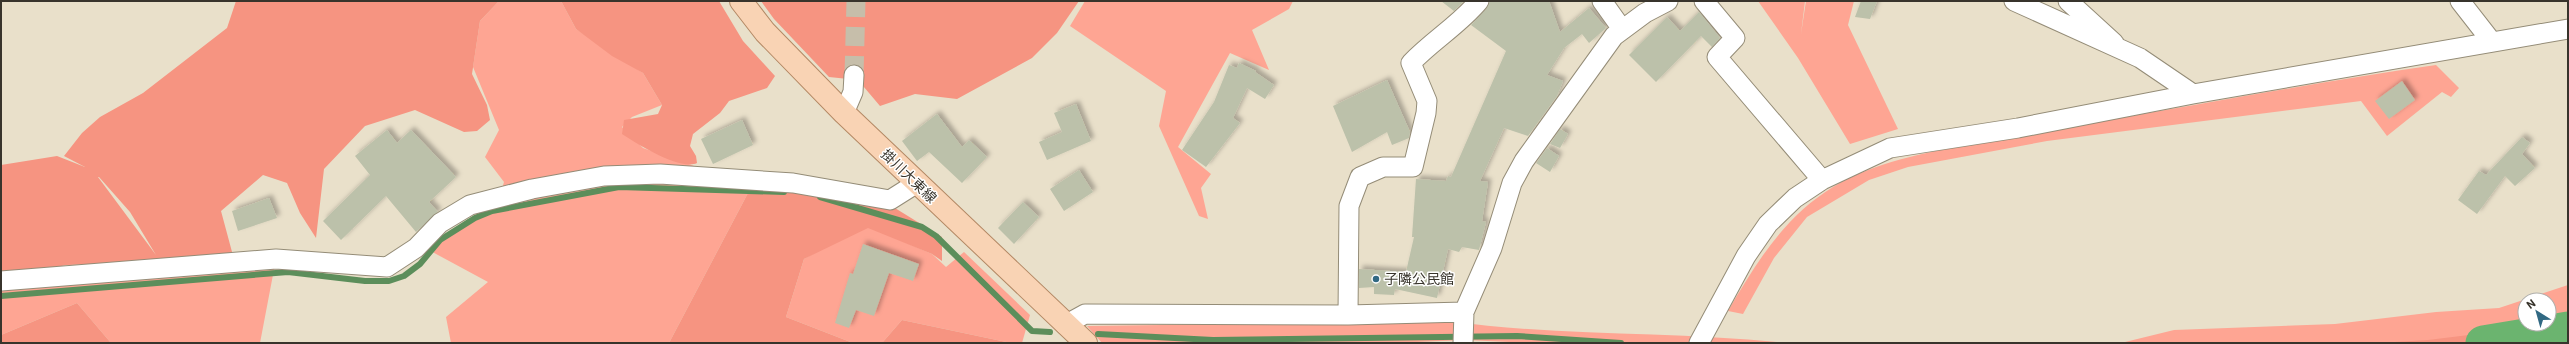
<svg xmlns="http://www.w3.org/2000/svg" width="2569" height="344" viewBox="0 0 2569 344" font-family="Roboto,'Noto Sans JP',sans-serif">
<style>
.green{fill:#fea593;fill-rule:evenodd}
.forest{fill:#f69481;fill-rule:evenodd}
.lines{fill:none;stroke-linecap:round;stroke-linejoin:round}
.stream{stroke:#5c8e5b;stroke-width:6}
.river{stroke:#6bb46f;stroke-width:35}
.building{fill:#bcc1aa;filter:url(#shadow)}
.minor-tunnel{stroke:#c6beaa;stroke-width:19;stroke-dasharray:19 10;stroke-linecap:butt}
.minor-casing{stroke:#948c77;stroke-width:21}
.major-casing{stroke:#b38864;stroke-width:24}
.minor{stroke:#fff;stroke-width:19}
.major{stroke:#f9d3b4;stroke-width:22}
.poi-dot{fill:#316983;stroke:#fff;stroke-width:1.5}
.labels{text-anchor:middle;stroke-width:3;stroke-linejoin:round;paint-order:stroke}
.street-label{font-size:14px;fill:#38342c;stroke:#fff}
.poi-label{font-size:14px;fill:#38342c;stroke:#fff;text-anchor:start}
</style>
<defs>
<filter id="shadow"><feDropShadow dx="3.5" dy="-3.5" stdDeviation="2" flood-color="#0004"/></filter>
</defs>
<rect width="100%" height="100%" fill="#e9e0ca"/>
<path class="green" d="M499,1h62l15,28 67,44 19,32 -30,12 -10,10 21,21 88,31 17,14 -79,150h-218l-5,-26 42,-35 -63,-34 74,-49 5,-17 -19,-25 14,-27 -26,-63 7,-46z
M1085,1h208l-4,8 -37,21 17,40 -39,-17 -52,94 33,27 -10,14 7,31 -9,-3 -40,-90 7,-35 -96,-65z
M1758,1h47l-4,33 5,-33h48l-6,24 50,104 -48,15 -52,-86z
M2436,65l23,23 -8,9 -9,-5 -55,44 -26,-35 -314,40 -139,26 -39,13 -62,37 -33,41 -31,56 -15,-3c28,-48 56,-94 105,-124 42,-25 91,-34 138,-43 44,-8 88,-16 132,-23 111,-19 221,-40 333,-56z
M865,225l67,29 14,13 18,-15 66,63 -8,28h-11l-109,-23 -20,23h-29l-67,-26 18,-58z
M276,259l-16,84h-149l-34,-40 -76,32v-47z
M2568,285v58h-447l53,-13 161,-6 101,-12 63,-4zM2525,300h24v24h-24z
M1449,321c112,16 225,10 337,22h-256l-65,-3 -72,3h-291l-15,-17z"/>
<path class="forest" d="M236,1h263l-19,20 -8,53 15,31 3,15 -13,11 -13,1 -49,-22 -50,16 -41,43 -8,69 -16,-25 -13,-30 -24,-8 -42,36 14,52 -75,-1 -94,3 -65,15v-115l56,-9 28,11 -21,-11 18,-23 18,-16 43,-24 84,-65zM99,177l31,35 26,43 -58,-78z
M561,1h158l24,40 32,35 -8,12 -38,13 -9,12 -27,21 -3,12 6,10 1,7c-16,8 -60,-19 -75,-29l2,-14 34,-6 4,-9 -19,-32 -31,-17 -36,-27z
M761,1h318l-22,32 -25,25 -75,41 -42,-5 -35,12 -22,-26 -29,-3 -55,-58z
M786,181l104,24 52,32v24l-10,-7 -64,-26 -64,31 -18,58 67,26h-184l79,-150z
M77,303l34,40h-110v-8z
M902,320l109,23h-129z
M2550,325l18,7v3l-18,8h-172l50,-3z"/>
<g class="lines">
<path class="stream" d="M820,197l102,30 14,9 96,95 18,1
M1,296l287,-24 77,9h24l15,-5 16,-12 20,-24 35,-22 17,-7 127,-24 165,5
M1098,334l115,6 304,-4 104,7"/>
<path class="river" d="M2483,343l85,-14"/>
</g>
<path class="building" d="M1441,1h23l-10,10z
M1490,1h59l11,31 29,-24 17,20 -17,15 -7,-9 -18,14 -17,27 16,6 -6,15 -29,40 -24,-8 -24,53 8,1 -6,39 4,1 -7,28 -17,-3 -3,5 -11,-3 -11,49 -42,-9 -1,6 -20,-1v-7l-15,1v-19l47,3 8,-35h-2l4,-58 30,2 2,-5 3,1 55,-126 -35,-26 16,-17z
M1861,1h16l-7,18 -15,-2z
M1699,12l21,26 -8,9 -11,-11 -45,46 -27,-27 38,-38 13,14z
M1239,63l17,8 -1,1 19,13 -9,14 -18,-11 -14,30 7,5 -34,44 -24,-17 32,-48 15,-37 8,3z
M1387,80l23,52 -1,6 -17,7 -5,-13 -35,20 -19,-46z
M2402,81l13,19 -26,19 -14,-18z
M1076,104l15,37 -44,19 -8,-18 23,-10 -8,-19z
M937,114l25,33 7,-7 18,17 -25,26 -33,-31 -12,9 -15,-20z
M742,120l11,25 -40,19 -12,-25z
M1560,129l8,5 -8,14 -10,-4z
M387,130l10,13 14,-13 45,47 -27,25 9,10 -22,20 -30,-36 -45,44 -18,-19 47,-46 -15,-19z
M2522,137l8,6 -8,11 13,14 -20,18 -10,-10 -28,38 -19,-14 21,-29 7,4z
M1547,148l12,8 -9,16 -14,-9z
M1079,170l14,22 -29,19 -14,-22z
M269,198l8,20 -39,13 -6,-20z
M1023,202l16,15 -25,27 -16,-16z
M863,244l56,20 -6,17 -24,-8 -15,43 -18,-6 -7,18 -14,-5 15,-50 3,1z"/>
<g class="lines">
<path class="minor-tunnel" d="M854,75l2,-74"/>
<g class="minor-casing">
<path id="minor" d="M1602,1l20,28
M1704,1l31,37 -18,19 105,123
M2014,1l126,57 53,36
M2068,1l46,42
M2460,1l32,41
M844,113l9,-21 1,-17
M1,281l275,-22 111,8 29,-19 24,-25 30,-18 62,-16 72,-13 56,-2 133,9 97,17 27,-17
M1348,315l1,-109 11,-29 23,-10h30l13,-54 1,-12 -16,-38c22,-23 48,-38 68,-62
M1065,325l20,-11 263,1 116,-3
M1463,343l1,-31 28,-64 20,-65 12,-22 90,-125 31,-23 23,-12
M1699,343l47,-87 22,-32 27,-26 27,-18 68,-32 128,-20 175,-34 375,-65"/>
</g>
<g class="major-casing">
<path id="major" d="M741,1l24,31 79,81 242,230"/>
</g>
<use href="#minor" class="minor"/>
<use href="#major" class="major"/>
</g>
<circle class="poi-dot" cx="1376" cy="279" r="4"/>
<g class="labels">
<g class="street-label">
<text transform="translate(909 176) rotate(44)" y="5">掛川大東線</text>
</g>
<g class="poi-label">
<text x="1384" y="284">子隣公民館</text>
</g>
</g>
<rect width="2569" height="344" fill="none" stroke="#38342c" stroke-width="4"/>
<g transform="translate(2537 312) rotate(323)"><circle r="19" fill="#ffffff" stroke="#afaeab"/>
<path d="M0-3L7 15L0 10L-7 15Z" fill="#316983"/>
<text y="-6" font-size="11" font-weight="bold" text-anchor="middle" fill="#38342c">N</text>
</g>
</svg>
